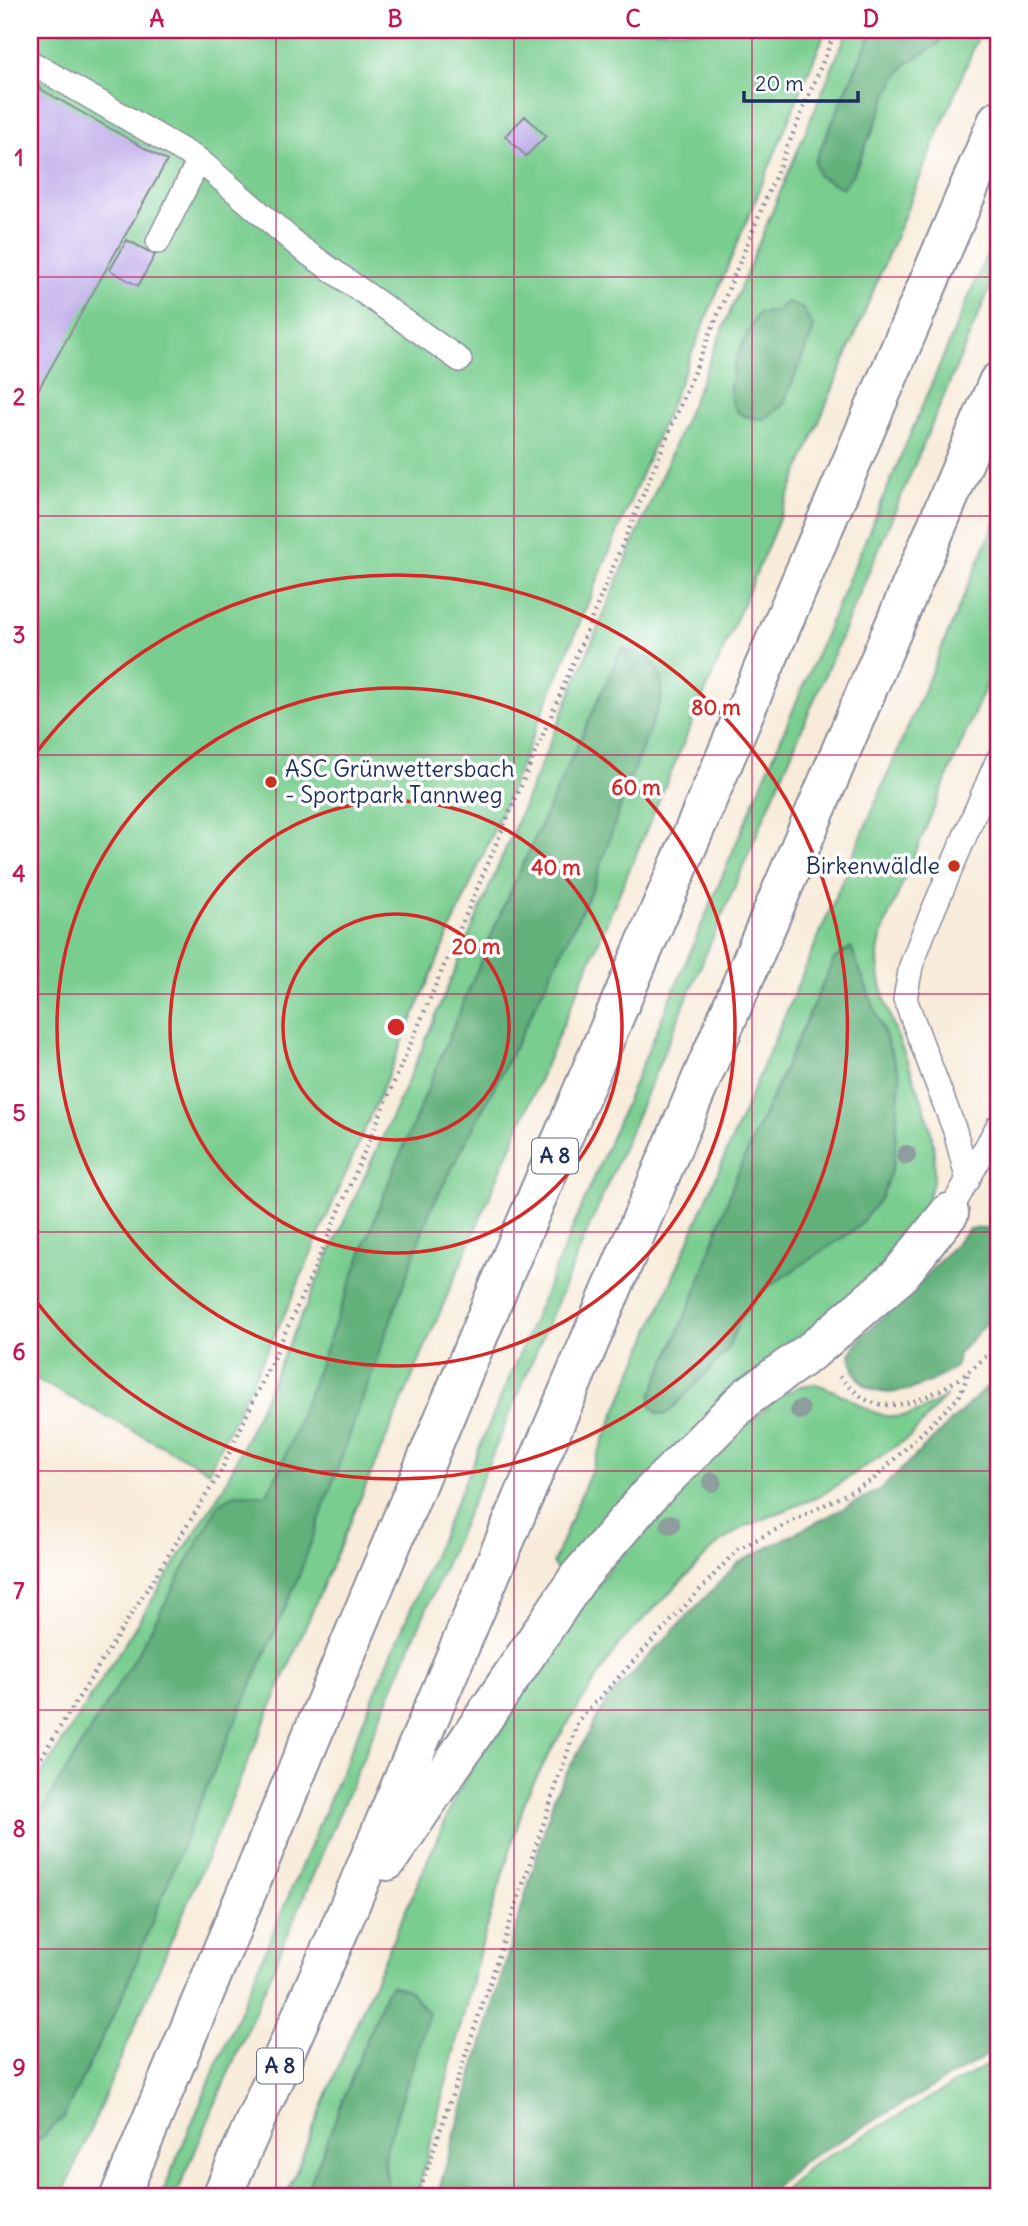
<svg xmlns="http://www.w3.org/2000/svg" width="1028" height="2226" viewBox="0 0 1028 2226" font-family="Delius,sans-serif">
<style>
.green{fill:#79cd8f;stroke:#4a7e76;stroke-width:2;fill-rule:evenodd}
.forest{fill:#62b07a;stroke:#3e706c;stroke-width:2}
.building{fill:#bba7e8}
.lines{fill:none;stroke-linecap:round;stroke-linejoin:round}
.service-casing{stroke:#8a8d9c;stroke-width:26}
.motorway-casing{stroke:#8a8d9c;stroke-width:42}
.path{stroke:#8a8d9c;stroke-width:4.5;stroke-dasharray:2 5;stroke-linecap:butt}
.service{stroke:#fff;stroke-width:23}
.motorway{stroke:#fff;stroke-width:38}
.tree{fill:#8e9d9e}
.grid{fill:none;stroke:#c2185b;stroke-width:2;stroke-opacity:0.55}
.ring{fill:none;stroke:#d62828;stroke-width:3.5}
.poi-dot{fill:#c8321e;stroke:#fff;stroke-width:2.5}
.labels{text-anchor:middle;stroke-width:7;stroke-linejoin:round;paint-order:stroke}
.shield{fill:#fff;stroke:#5f6d8e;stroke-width:2}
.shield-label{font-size:21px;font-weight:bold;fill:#1b2f5e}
.poi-label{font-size:23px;fill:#1b2f5e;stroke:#fff;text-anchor:start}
.centre{fill:#d62828;stroke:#fff;stroke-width:3.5}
.ring-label{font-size:21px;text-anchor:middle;font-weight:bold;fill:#d62828;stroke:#fff;stroke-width:7;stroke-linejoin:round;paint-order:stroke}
.neatline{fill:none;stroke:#c2185b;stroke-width:2.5}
.grid-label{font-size:23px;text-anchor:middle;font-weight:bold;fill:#c2185b}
</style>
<rect width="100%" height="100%" fill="#fff"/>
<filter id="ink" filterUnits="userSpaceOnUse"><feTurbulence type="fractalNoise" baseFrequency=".0143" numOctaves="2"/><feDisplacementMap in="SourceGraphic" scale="14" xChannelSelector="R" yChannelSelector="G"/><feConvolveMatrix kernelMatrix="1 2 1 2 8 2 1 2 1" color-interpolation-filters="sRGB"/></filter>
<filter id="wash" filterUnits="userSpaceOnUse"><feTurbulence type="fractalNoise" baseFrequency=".00686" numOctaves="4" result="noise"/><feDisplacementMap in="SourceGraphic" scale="28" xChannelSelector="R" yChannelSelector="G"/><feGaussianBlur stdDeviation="1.57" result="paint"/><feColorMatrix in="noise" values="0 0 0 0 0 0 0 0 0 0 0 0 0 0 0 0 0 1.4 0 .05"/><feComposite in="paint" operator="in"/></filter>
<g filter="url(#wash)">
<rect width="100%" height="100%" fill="#f8ebd9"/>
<path class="green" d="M30,30h796l-334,804 -204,473 -79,164 -179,-95z
M848,30h25l-58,131 55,-23c10,-22 17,-57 36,-74 12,-13 33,-18 42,-34h33l-212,513 -707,1653h-32v-403l195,-308 191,-422z
M998,228v41l-822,1927h-15z
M998,516v141l-111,263c-4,11 -9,25 -9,36 0,78 79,166 50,243 -13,35 -42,63 -68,89l-303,283 -4,-8 54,-131zM851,948l49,127 -114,198 -24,18 -20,26 -17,36 -74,43 46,-107 38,-110 99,-220z
M816,1384c56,17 65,58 131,11l-36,41 -91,60 -76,31 -26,17 -98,99 -30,46 -35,54 -29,54 -47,157 -62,242h-131l64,-158 104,-238 28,-54 49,-80 119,-148 91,-89 41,-34 18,-9z
M998,2059v137h-219l30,-29z"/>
<path class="forest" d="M873,30h75l-11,15 -31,19 -15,23 -36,83 -12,18 -25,-12 -3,-15z
M787,302l16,7 11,19 -31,77 -19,14c-6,-1 -16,-1 -22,-4 -30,-20 4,-79 16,-102l16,-1z
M622,648l26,9 9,10 5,12 -1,21 -35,90 -32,95 -75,154 -89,172 -131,365 -106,243 -71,179 -59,120 -33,29v-318l110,-180 79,-145 17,-10 30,1 14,-26 106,-280 115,-277z
M851,947l49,128 -6,87 -12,34 -25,32 -95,63 -20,26 -17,36 -55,58 -6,4 -7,-2 -6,-7v-10l46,-107 38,-110 99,-220z
M998,1228v83l-40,43 -2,13c-34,23 -97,49 -106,-13l13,-19 49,-44 57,-62z
M998,1376v673l-197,114 -35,33h-329l118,-402 52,-94 131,-137 143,-74z
M392,1985l16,5 21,23 -45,143 5,40h-84l80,-203z"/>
<g id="blocks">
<path class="building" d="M30,83l137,78 -130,231 -7,-4z
M525,116l21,20 -20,20 -21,-20z
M127,240l28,15 -17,31 -28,-16z"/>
</g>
</g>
<g filter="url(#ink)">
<use href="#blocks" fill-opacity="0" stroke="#8a8d9c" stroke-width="2"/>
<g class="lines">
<g class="service-casing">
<path id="service" d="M30,62l169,98 103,89 158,111
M158,242l41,-82
M968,1181l-13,-50 -50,-132 6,-33 12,-32 75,-175
M949,1213l49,-87"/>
</g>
<g class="motorway-casing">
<path id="motorway" d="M387,1861l191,-283 73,-85 96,-96 67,-48 85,-73 50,-63
M120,2196l380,-912 498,-1164
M222,2196l115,-261 661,-1553"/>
</g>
<path class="path" d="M839,1377c9,8 20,20 30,24 41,18 105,-28 129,-58
M30,1775l189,-300 90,-194 248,-579 279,-672
M418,2196l160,-475 160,-172 135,-69 86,-83 10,-25"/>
<use href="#service" class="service"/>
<use href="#motorway" class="motorway"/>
</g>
<g class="tree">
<circle cx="906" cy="1155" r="10"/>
<circle cx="800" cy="1410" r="10"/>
<circle cx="712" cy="1482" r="10"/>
<circle cx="670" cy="1524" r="10"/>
</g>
</g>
<path class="grid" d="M276,30v2166M514,30v2166M752,30v2166M30,277h968M30,516h968M30,755h968M30,994h968M30,1232h968M30,1471h968M30,1710h968M30,1949h968"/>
<g class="ring">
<circle cx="396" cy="1027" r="113"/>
<circle cx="396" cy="1027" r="226"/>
<circle cx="396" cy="1027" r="339"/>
<path d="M30 761A452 452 0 1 1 30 1293"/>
</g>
<g class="poi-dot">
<circle cx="271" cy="782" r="7"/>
<circle cx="954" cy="866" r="7"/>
</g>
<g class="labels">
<g class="shield">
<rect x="532" y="1138.5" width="46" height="35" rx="5"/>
<rect x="257" y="2048.5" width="46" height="35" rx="5"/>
</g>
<g class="shield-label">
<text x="555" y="1163">A 8</text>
<text x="280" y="2073">A 8</text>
</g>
<g class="poi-label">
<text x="285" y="777">ASC Grünwettersbach<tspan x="285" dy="26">- Sportpark Tannweg</tspan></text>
<text x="940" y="874" text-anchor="end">Birkenwäldle</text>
</g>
</g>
<circle cx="396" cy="1027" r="10" class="centre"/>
<g class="ring-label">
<text x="716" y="715">80 m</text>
<text x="636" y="795">60 m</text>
<text x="556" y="875">40 m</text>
<text x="476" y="954">20 m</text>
</g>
<rect width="1028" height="2226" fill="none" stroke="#fff" stroke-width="77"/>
<path d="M744 91v10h114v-10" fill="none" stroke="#1b2f5e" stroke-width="3.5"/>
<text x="755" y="91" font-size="21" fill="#1b2f5e" stroke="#ffffff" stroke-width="5" paint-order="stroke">20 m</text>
<rect x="38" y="38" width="952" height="2150" class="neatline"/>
<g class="grid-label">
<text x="157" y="27">A</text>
<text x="395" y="27">B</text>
<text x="633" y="27">C</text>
<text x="871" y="27">D</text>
<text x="19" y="166">1</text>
<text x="19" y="405">2</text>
<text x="19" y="643">3</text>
<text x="19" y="882">4</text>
<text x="19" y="1121">5</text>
<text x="19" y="1360">6</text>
<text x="19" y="1599">7</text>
<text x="19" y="1837">8</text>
<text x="19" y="2076">9</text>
</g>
</svg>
